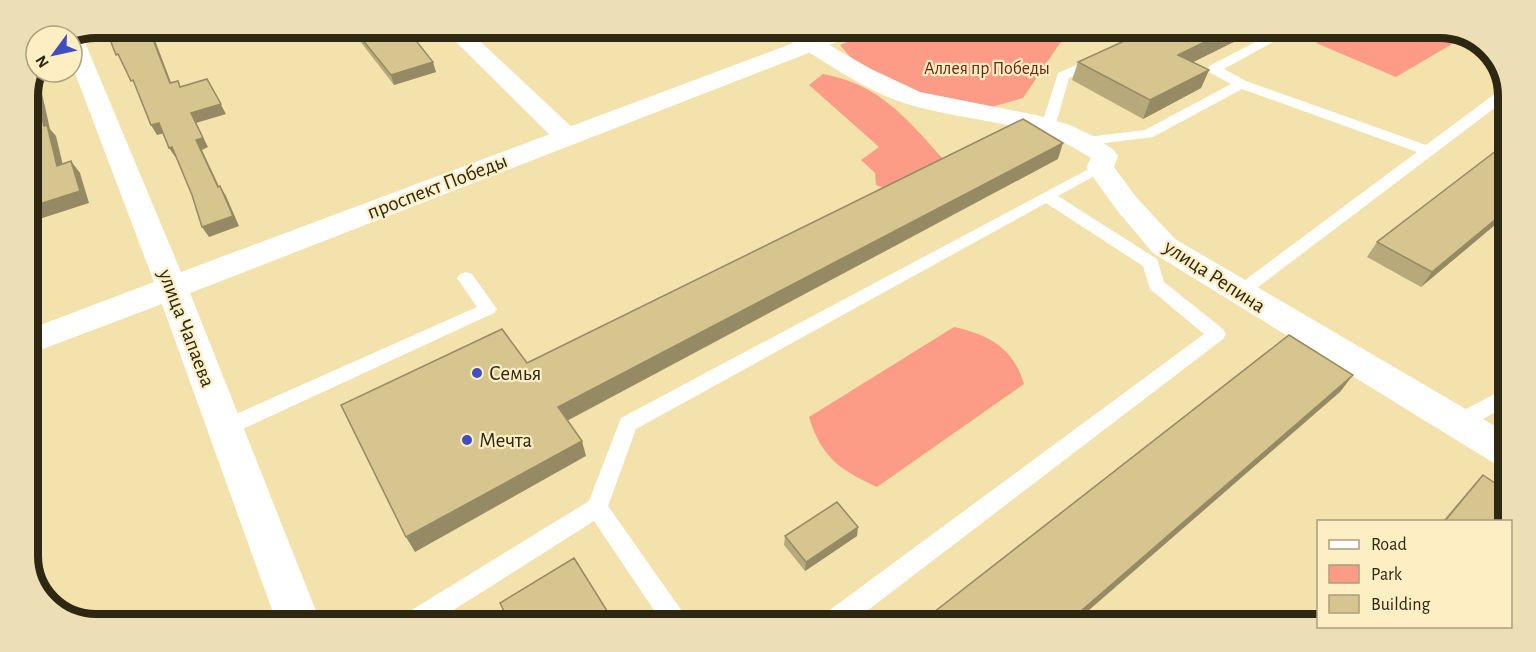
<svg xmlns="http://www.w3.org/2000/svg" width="1536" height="652" viewBox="0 0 1536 652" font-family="'Alegreya Sans',sans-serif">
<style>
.green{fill:#fc9c87}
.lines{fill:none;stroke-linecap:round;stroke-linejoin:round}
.service{fill:#fff;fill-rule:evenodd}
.minor{fill:#fff;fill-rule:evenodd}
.tertiary{fill:#fff;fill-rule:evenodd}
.wall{fill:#b8a97b}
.shaded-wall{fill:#968a64}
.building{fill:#d6c58f;stroke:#968a64;stroke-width:1.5}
.poi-dot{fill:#414ec2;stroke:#fdefc3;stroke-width:2}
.labels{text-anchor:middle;stroke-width:4.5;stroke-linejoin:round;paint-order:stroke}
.far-park-label{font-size:18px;fill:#722010;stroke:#fdefc3}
.street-label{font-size:21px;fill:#2e2712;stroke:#fdefc3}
.poi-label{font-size:21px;fill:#2e2712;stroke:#fdefc3;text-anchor:start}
.rim{fill:none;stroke:#2e2712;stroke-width:8}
</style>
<rect width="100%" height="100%" fill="#f3e2ab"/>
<path class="green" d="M878,30l275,1 -24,11 -48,-7 -21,8 -37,55 -32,9 -66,-12 -67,-29 -18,-21z
M1337,32h130l2,2 -73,43 -80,-34z
M823,74c57,10 85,46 122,87l-56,29 -13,-5 -1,-12 -14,-13 18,-13 -70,-62z
M954,327c36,8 59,21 70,57l-147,103c-37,-17 -56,-30 -68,-70z"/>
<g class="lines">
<path class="service" d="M1277,31h16l-69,38 22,12 180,64 78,-58 3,-1 2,11 -264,200h-12l-3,-4 3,-4 184,-137 -175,-63 -89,48 -65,8 -7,-4 7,-4 57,-7 86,-46 -22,-12 -1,-3 1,-3z
M1097,56l4,1 2,3 -2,3 -32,15 -14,49 -2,3h-10l-2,-3 17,-54z
M1100,163l7,4 -2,3 -47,26 99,63 7,23 59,47 3,5 -3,5 -372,284h-32l4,-8 381,-281 -54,-45 -7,-23 -97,-63 -410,226 -28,77 76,108 4,8h-26l-68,-101 -158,100h-33l4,-8 182,-112 32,-83z
M466,272l6,2 22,31 3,4 -3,4 -262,121 -7,2 -7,-2 -3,-6 3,-6 259,-115 -20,-29 3,-4z
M1506,388v18l-41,23 -7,2 -7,-2 -3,-6 3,-6z"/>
<path class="minor" d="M442,28h24l110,103 4,6 -4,6 -9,2 -9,-2z
M776,30h27l68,39 49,23 116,23 34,10 23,11 21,14 4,6 -4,11 22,30 39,42 330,193v35l-13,-5 -339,-209 -37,-44 -30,-42 5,-9c-56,-39 -125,-35 -187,-55 -45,-15 -84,-46 -125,-68z"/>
<path class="tertiary" d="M828,30h30l-3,5 -665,258 130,328h-44l-114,-317 -135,51v-25l127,-48 -82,-217v-28l9,-4 100,239z"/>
</g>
<path class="wall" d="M351,28h55l30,44 -42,13 -38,-49z
M1146,31h110l-63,31 16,8 -8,18 -58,31 -71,-39 6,-18z
M1508,155v59l-87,73 -54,-30 10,-15z
M1483,475l22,47h-63l35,-41z
M785,536h72l-52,35 -21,-26z"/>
<path class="shaded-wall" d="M148,27l5,8 22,58 -5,-10z
M1227,31h29l-85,42 7,-18z
M433,62l3,10 -42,13 -3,-10z
M1209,70l-8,18 -58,31 7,-19z
M33,78l8,11 9,40 6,7 10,42 -9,-12 -13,-40z
M207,79l19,35 -30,9 12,24 -6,3 22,47 -6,-10 -22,-47 -5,-27z
M159,123l6,10 -8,2 -6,-10z
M1063,143l-5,16 -495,264 -5,-16z
M172,147l6,10 -2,1 -7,-10z
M71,161l9,12 9,30 -62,20v-15z
M220,186l6,10 13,30 -30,11 -7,-10z
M1508,209v5l-87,73 11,-15z
M1353,375l-13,17 -267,232h-7z
M582,441l4,15 -171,96 -9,-15z
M858,527l-1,9 -52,35 1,-9z"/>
<path class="building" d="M105,27h43l22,56 8,-2 2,6 27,-8 14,25 -30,9 12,25 -7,2 22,47 2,-1 13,30 -31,11 -10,-32 -20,-48 -3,1 -10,-25 -8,2 -18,-45 -2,1 -13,-27 -2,1z
M353,28h53l27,34 -42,13z
M1146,31h81l-49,24 31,15 -59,30 -72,-38z
M33,78l11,48 3,-1 10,41 14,-5 9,30 -53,17v-117z
M1023,119l40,24 -505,264 24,34 -176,96 -65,-132 161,-76 25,34z
M1497,150l11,5v54l-76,63 -55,-30z
M1289,335l64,40 -287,249 -146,-1z
M1483,475l22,15v32h-61z
M837,502l21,25 -52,35 -21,-26z
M574,558l40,64h-105l-9,-19z"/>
<g class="poi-dot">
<circle cx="477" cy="373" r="6"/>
<circle cx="467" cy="440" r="6"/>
</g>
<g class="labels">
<g class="far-park-label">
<text x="987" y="74">Аллея пр Победы</text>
</g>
<g class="street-label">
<text transform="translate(437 186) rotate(-21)" y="7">проспект Победы</text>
<text transform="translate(1215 276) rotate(33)" y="7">улица Репина</text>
<text transform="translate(187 328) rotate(69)" y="7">улица Чапаева</text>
</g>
<g class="poi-label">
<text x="489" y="380">Семья</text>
<text x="479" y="447">Мечта</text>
</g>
</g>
<path d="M0 0H1536V652H0ZM96 38H1440A58 58 0 0 1 1498 96V556A58 58 0 0 1 1440 614H96A58 58 0 0 1 38 556V96A58 58 0 0 1 96 38Z" fill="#ecdfb5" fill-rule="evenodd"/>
<path class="rim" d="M96 38H1440A58 58 0 0 1 1498 96V556A58 58 0 0 1 1440 614H96A58 58 0 0 1 38 556V96A58 58 0 0 1 96 38Z"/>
<rect x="1317" y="520" width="195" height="108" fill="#fdefc3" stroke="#aa9f7c" stroke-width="1.5"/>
<rect x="1329" y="540" width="30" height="9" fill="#ffffff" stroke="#aa9f7c" stroke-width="1.5"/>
<text x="1371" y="550" font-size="18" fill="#2e2712">Road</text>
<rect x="1329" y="565" width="30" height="18" fill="#fc9c87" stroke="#aa9f7c" stroke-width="1.5"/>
<text x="1371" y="580" font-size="18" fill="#2e2712">Park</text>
<rect x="1329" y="595" width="30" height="18" fill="#d6c58f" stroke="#aa9f7c" stroke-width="1.5"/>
<text x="1371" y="610" font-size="18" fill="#2e2712">Building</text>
<g transform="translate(54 54) rotate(237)"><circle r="28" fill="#fdefc3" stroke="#aa9f7c" stroke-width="1.5"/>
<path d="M0-4.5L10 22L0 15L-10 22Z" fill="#414ec2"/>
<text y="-9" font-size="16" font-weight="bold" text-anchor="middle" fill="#2e2712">N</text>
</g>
</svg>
